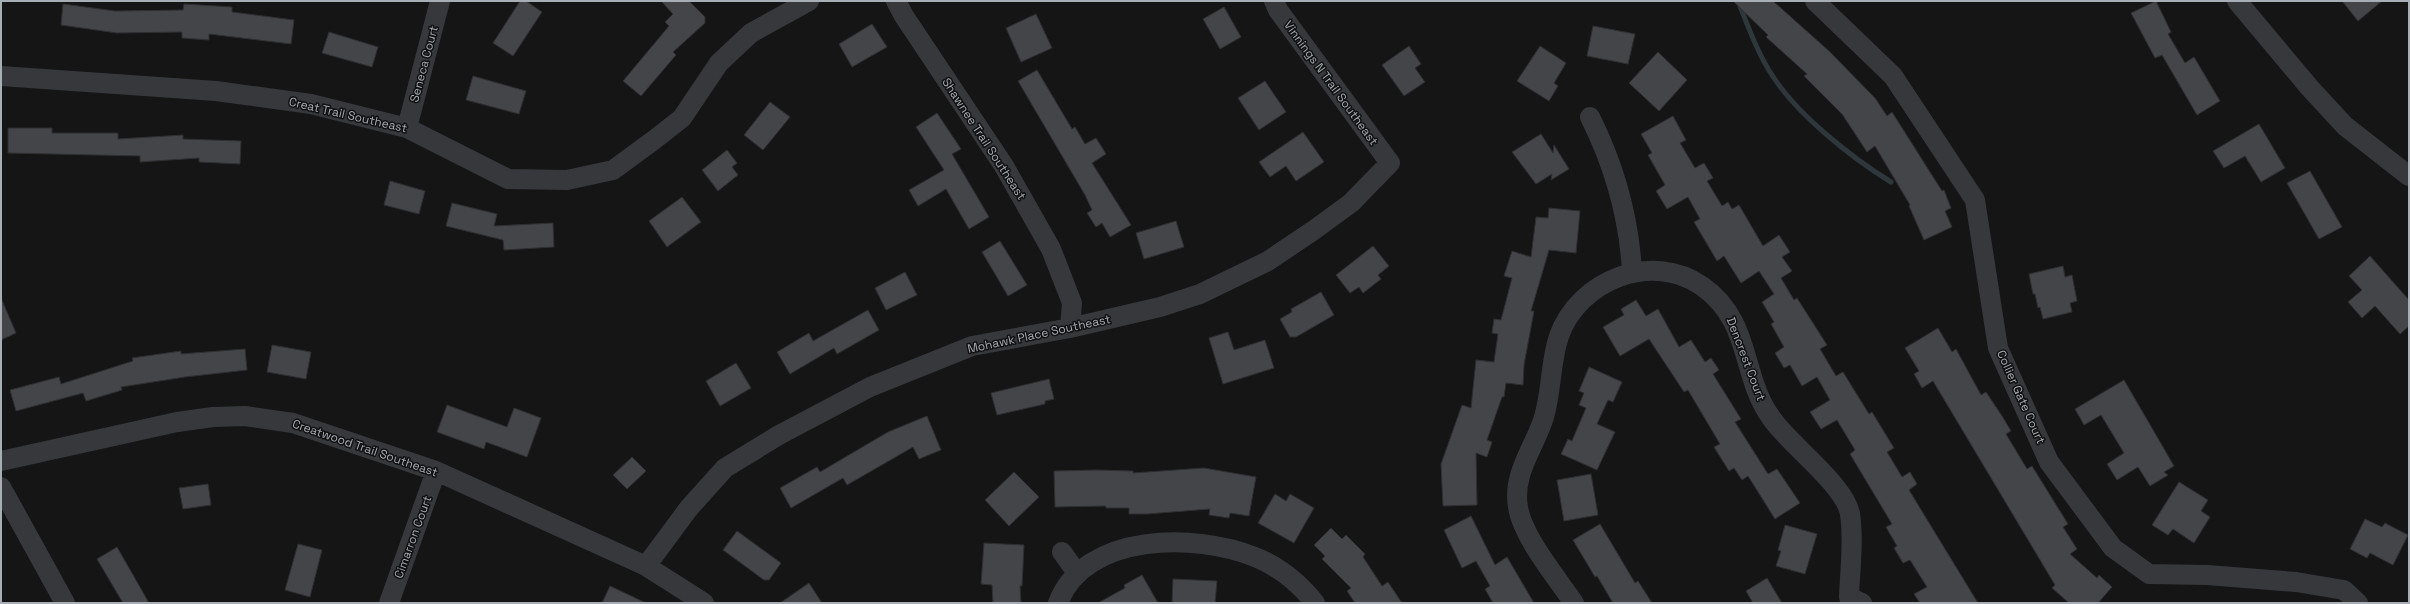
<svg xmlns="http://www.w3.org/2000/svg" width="2410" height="604" viewBox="0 0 2410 604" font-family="'Space Grotesk',sans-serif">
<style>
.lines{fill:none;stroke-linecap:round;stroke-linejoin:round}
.stream{stroke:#2e373b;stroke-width:5}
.building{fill:#444549;stroke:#2f2f32}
.street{stroke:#36383b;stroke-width:20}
.labels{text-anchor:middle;stroke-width:3;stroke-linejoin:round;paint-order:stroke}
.street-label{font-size:12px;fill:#a8aeb5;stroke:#101011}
</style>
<rect width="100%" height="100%" fill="#151516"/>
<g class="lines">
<path class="stream" d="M1738,1c10,25 20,54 36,77 25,38 78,80 117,104"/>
</g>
<path class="building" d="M520,1h6l16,11 -29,44 -20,-13z
M661,1h28l16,16v6l-32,29 3,3 -35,41 -18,-15 46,-55 -4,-4 8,-8z
M1733,1h40l56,50 46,47 12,18 5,-4 50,79 2,-1 7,18 -6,3 7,16 -28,13 -15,-34 1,-1 -35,-59 -8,6 -25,-38 -38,-38 3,-2 -41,-37 2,-2z
M2156,1l15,31 -3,2 17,29 9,-6 26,44 -23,14 -35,-60 -7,3 -24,-45z
M2342,1h40l-24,20z
M63,4l52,7 68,-1 1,-6 48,3v5l62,8 -3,24 -82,-10v6l-27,-2v-6l-65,1 -56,-8z
M1224,7l17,30 -21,12 -17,-30z
M1036,14l16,34 -31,14 -15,-34z
M872,24l15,23 -35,20 -13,-23z
M1593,26l42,8 -7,30 -41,-8z
M329,32l49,15 -6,20 -50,-14z
M1409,46l12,18 -6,4 10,14 -21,14 -22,-31z
M1540,46l26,17 -12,20 4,3 -9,15 -32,-20z
M1658,52l29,28 -28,31 -30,-28z
M1037,70l35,59 3,-2 10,17 11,-6 10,16 -14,9 39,62 -21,12 -8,-14 -6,4 -9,-14 5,-3 -7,-15 -67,-114z
M473,76l53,15 -7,23 -53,-14z
M1265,81l21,31 -27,18 -21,-32z
M770,102l20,15 -27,33 -19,-15z
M937,113l24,36 -9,5 37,63 -20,12 -23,-40 -28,17 -9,-16 35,-20 -28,-43z
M1673,116l13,24 -6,3 15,25 9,-5 9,15 -6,3 15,25 6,-4 4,7 7,-4 24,41 16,-11 11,17 -8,5 10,14 -11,7 13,22 3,-2 30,47 -7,4 16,27 7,-4 26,42 3,-2 22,36 -7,4 15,25 8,-5 7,12 -8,6 69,113h-58l-6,-9 13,-7 -17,-27 -7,3 -9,-15 3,-2 -11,-19 6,-3 -42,-70 5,-4 -18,-30 -16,9 -11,-17 20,-12 -13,-23 -15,9 -12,-21 -6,3 -9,-15 9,-6 -13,-23 3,-2 -12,-20 12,-8 -15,-23 -18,12 -17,-27 -7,5 -23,-39 6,-3 -12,-22 -21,12 -11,-18 9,-6 -17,-30 4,-2 -11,-19z
M2259,124l26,44 -24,14 -16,-26 -21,12 -11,-17z
M8,128h44v5h66v6l65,-4v4l58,2 -1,23 -41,-2v-4l-59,4v-6l-132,-3z
M1303,132l21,30 -28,19 -10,-15 -16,11 -11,-15z
M1541,134l12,19 1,-8 15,24 -18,11 1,-6 -16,10 -24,-32z
M727,150l10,13 -5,4 6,8 -20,16 -16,-21z
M2310,171l32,56 -23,12 -32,-56z
M390,181l35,10 -6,23 -35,-9z
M682,197l19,25 -34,25 -18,-26z
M452,203l45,11 -3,12 59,-3 1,24 -50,3 -1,-10 -57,-14z
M1549,208l31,3 -4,42 -27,-3 -18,61h3l-10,54 -1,20 -17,-2 -2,14h-2l-15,43 5,2 -5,15 -11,-4 1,52 -34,1 -2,-42 21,-59 9,3 5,-48 18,2 4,-28 -6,-1 2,-14 7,1 11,-42 -8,-2 8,-25 19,6 5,-40 12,1z
M1176,221l8,26 -40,12 -8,-26z
M1000,241l27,44 -19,11 -26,-44z
M1373,246l16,20 -11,9 3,4 -18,14 -4,-6 -9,6 -14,-18z
M2370,256l39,44v26l-9,8 -25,-28 -13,12 -14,-16 14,-12 -13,-14z
M2063,266l2,11 7,-2 5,26 -7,2 2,9 -29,7 -3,-12 -2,1 -3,-14h-2l-4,-20z
M905,272l12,23 -31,15 -11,-22z
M1321,292l13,23 -38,22h-6l-10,-18 12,-7 -1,-3z
M1,298l15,35 -15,7z
M1636,300l10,16 12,-7 21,38 12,-7 14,22 6,-4 8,12 -6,4 28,45 -6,3 33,52 9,-5 23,34 -25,16 -27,-43 -6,4 -8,-12 -5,3 -15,-24 6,-3 -32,-54 -4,2 -35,-53 -29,17 -17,-29 21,-12 -3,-6z
M868,310l11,20 -42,24 -3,-6 -44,26 -13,-22 32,-19 4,8z
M1938,328l14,24 4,-3 25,46 5,-3 16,24 9,15 -5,3 21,35 5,-3 36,58 -5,3 14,22 -7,5 27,24 2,-3 13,12 -14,16h-29l-17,-15 3,-3 -122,-204 -11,7 -8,-14 5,-3 -14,-23z
M1228,332l6,18 31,-10 9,28 -51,16 -14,-46z
M272,345l39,7 -5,27 -39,-7z
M245,349l2,21 -62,7 -64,10 1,3 -36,11 -3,-8 -67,18 -6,-21 49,-13 2,7 72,-23 -1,-3 49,-7v3z
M736,363l15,25 -31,18 -14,-25z
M1589,367l33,15 -9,20 -5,-2 -11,24 18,8 -18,38 -36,-16 7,-15 4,2 14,-33 -7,-3 5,-12 -5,-2z
M1049,379l5,20 -9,2v3l-48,11 -6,-22z
M2124,380l50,86 -10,6 4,3 -18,11 -12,-19 -21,13 -10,-16 17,-11 -23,-38 -17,10 -9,-16z
M447,405l60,22 7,-19 27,10 -14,39 -41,-15 -2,7 -47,-17z
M927,416l14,34 -22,9 -6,-12 -66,38 -4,-7 -52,30 -11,-20 37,-21 3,5 68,-40z
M632,457l14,14 -19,18 -14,-14z
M1204,468l52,9 -7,39 -19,-3 -1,5 -20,-3 1,-6 -63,5h-18v-6h-23v-2l-51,1 -1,-36 42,-1 37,1v2z
M1014,472l25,25 -30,29 -24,-26z
M1591,474l7,41 -34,6 -7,-41z
M2179,482l29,18 -7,11 9,6 -16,26 -21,-14 -5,6 -16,-10z
M208,484l3,21 -28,4 -4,-21z
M1275,494l11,7 4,-7 24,14 -20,35 -36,-20z
M1471,516l24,49 12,-8 27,46h-41l-8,-14 5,-3 -14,-25 -14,7 -18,-38z
M2365,519l17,8 3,-4 23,12 -15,30 -23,-12 -3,5 -17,-9z
M1600,524l35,59 3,-2 14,22h-39l-16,-27 -2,1 -22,-37z
M1785,525l32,9 -12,40 -29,-8 5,-15 -3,-1z
M1331,528l11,11 4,-4 19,19 -2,3 19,29 6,-4 14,21h-47l-8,-12 4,-3 -29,-29 3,-3 -11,-11z
M737,531l44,32 -12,17h-5l-41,-30z
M984,543l40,2 -2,41h-2l1,17h-28l-1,-18 -11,-1z
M298,544l24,6 -12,47 -25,-7z
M117,547l32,56h-26l-26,-44z
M1142,575l16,28h-60l27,-15 -1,-3z
M1767,578l15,25h-29l-7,-12z
M1173,579l44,2 -2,22h-43z
M809,583l13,20h-42z
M610,586l36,17h-44z"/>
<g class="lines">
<path class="street" d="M896,1l8,15 100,150 47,83 21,54 -2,25
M1815,1l78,75 82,124 23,148 51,114 64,86 36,26 58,1 89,7 48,8 14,13
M2237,1l72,86 36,39 64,50
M1,76l215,15 95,13 96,24 101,51 59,1 46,-10 41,-30 28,-22 37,-55 32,-30 58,-32
M1590,117c25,50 39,99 42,155
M407,128l33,-127
M1,461l176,-39 36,-5 32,-1 48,7 143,48 210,95 58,37
M1,487l64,116
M1062,552l15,21
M646,566l43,-58 36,-40 54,-33 91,-48 102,-41 98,-18 90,-21 40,-13 68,-33 46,-31 37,-27 39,-40 -112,-153 -4,-9
M389,603l47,-132
M1058,603c27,-71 138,-70 197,-46 25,10 44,26 60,46
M1574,603c-17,-25 -52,-67 -56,-96 -6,-34 17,-60 26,-90 8,-27 6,-54 15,-81 20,-56 93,-85 143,-50 51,36 38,90 70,133 18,26 73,66 78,95 4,27 0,56 -1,83l13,6"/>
</g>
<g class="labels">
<g class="street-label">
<text transform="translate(424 64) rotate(-75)" y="4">Seneca Court</text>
<text transform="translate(1331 83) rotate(54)" y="4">Vinnings N Trail Southeast</text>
<text transform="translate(348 115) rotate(13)" y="4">Creat Trail Southeast</text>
<text transform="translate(984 139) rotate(57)" y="4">Shawnee Trail Southeast</text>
<text transform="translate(1039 334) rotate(-12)" y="4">Mohawk Place Southeast</text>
<text transform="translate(1746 359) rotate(69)" y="4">Dencrest Court</text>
<text transform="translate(2021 397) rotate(66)" y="4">Collier Gate Court</text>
<text transform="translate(365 448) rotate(19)" y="4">Creatwood Trail Southeast</text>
<text transform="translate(413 537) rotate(-70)" y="4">Cimarron Court</text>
</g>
</g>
<rect width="2410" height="604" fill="none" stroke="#a8aeb5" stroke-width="4"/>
</svg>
